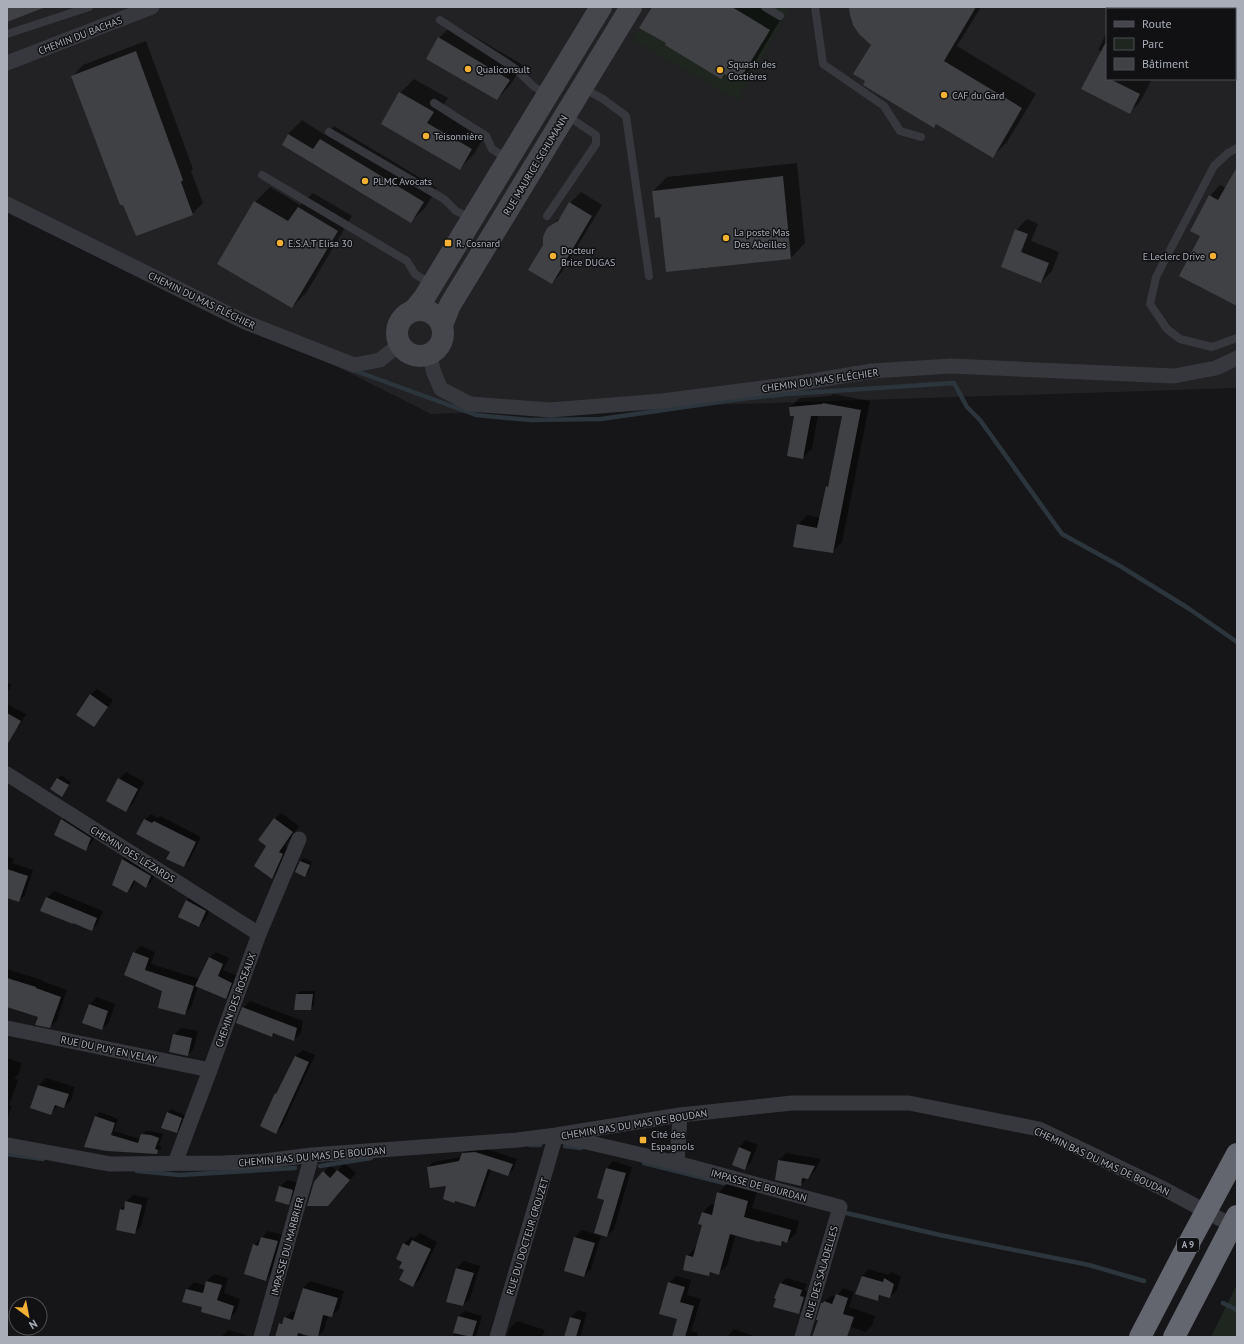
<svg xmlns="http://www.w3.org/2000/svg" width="1244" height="1344" viewBox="0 0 1244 1344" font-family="'PT Sans',sans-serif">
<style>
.built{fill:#222225;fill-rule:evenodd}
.green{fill:#1e261f}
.shadow{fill:#0007}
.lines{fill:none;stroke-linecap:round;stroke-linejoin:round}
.stream{stroke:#2c353c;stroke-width:4.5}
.building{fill:#404145}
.service{stroke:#37383d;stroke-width:8}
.minor{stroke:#37383d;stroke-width:15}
.secondary{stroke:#45474d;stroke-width:22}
.motorway{stroke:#63666e;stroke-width:22}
.poi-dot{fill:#f2b134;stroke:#111113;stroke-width:1.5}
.labels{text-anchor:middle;stroke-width:3;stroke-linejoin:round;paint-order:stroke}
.shield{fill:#111113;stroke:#7b7e86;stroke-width:1}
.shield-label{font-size:9px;font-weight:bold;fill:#a8adb8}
.street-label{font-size:10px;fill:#a8adb8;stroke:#111113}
.poi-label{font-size:10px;fill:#a8adb8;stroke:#111113;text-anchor:start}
</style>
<rect width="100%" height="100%" fill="#161618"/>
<path class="built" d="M7,7h1230v381l-806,26 -424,-214zM1107,9h128v70h-128z"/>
<path class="green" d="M652,7h138l-52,93 -105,-60z
M1237,1284v53h-26z"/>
<path class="shadow" d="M653,7h113l16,10 -30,50 -13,13 -13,-7 -5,4 -54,-35z
M850,7h131l-24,39 79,48 -29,48 -15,15 -55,-34 -3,4 -68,-46 6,-36z
M1121,7h25l4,2h-31z
M453,24l70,41 -12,19 -14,15 -58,-61z
M1107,32v47h45l-12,23 -11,11 -46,-24 19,-37 -4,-2z
M146,41l47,128 -2,2 12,32 -11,11 -119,-138 10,-11z
M414,79l34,19 -7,10 45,26 -12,20 -15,15 -59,-76z
M302,120l23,15 9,-9 103,62 -12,20 -14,13 -128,-77 5,-10z
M797,163l8,80 -14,15 -130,-42 -8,-25 14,-14z
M1237,169v136l-36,-70 9,-39 10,-11 6,3z
M270,187l30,18 13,-12 39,23 -46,77 -14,14 -74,-44 37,-61z
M581,192l21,13 -40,67 -10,11 -8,-38 5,-17 14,-13 7,-12z
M1027,219l11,5 -7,17 28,11 -7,19 -11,11 -39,-15 14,-37z
M833,394l37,7 -28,141 -9,9 -35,-26 9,-10 13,3 6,-31 4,-4 13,-68h-25l-6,34 -10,9 -7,-43 -5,-8 10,-9 31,-2z
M7,682l5,3 -5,8z
M97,689l16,11 -13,19 -6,7 -4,-31z
M7,704l19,10 -6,11 -6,6 -7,11z
M126,772l18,10 -11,21 -7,7 -7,-31z
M61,775l10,7 -9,13 -4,-16z
M281,813l18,13 -14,20 3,2 -10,23 -6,7 -4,-32 7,-27z
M67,814l29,19 -5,11 -6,5 -23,-29z
M151,814l7,4 2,-2 41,21 -12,24 -6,5 -38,-46z
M129,854l27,16 -4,11 -6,6 -10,-7 -3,6 -6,6 -14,-7 10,-26z
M7,856l7,3 -2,4 21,7 -8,25 -6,6 -12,-5z
M304,858l8,4 -4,11 -3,3 -5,-15z
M54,891l49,20 -5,12 -6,7 -45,-32z
M194,893l18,11 -6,15 -7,7 -20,-9 8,-17z
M141,946l14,6 -4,12 49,15 9,-21 7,-6 13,6 -6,12 14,6 -5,16 -6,6 -28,-12 -7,21 -6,7 -22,-24 -37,-15 8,-22z
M7,969l35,11v1l25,9 -10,30 -7,7 -11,-11 -32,-10z
M300,991h15l-1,15 -4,3 -13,-15z
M97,997l18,7 -6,18 -7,7 -18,-7 6,-18z
M250,1001l53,20 -2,12 -7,7 -19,-7 -3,3 -29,-28z
M181,1028l17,3 -4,17 -6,7 -14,-20z
M303,1050l12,5 -33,71 -6,7 -15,-7 15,-32 2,-3 18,-35z
M7,1058l15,5 -4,12 -4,3 4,2 -9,25 3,1 -5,13z
M46,1078l29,9 -4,13 -7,7 -6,-2 -7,9 -20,-6 8,-23z
M171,1109l14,6 -5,14 -4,3 -13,-5 5,-15z
M100,1112l18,7 -4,12 26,8 2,-4 4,-4 9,1 8,2 -4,11 2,1v3l-5,4 -48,-3 -12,-34z
M746,1140l12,5 -7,17 -7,7 -5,-22z
M481,1147l36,12 -4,11 -5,5 -17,-6 -11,32 -5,5 -47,-39 5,-5 29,-5v-3l6,-6z
M786,1153l35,6 -6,12 -15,14 -21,-25z
M613,1161l19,6 -18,62 -7,7 -2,-36 -7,-2 9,-30z
M344,1163l12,10 -21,25 -11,-26 6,-7 7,6z
M287,1180l12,3 -4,14 -7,7 -8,-17z
M727,1184l30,8 -5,16 47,13 -3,12 -9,9 -2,-1 -5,4 -44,-11 -9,31 -9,9 -6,-2 -4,3 -21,-19 9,-9h1l6,-22v-13l8,-8 4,1 3,-12z
M133,1195l15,3 -7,28 -7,7 -13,-24 4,-4 1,-3z
M582,1230l19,6 -10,33 -7,7 -9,-39z
M268,1231l15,4 -11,38 -6,7 -12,-35z
M420,1233l17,9 -17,37 -7,7 -8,-16 -2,-9 1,-17 7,-7 3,1z
M464,1261l16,5 -10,32 -7,7 -15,-4 9,-33z
M869,1269l19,6 4,-3 9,5 -4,13 -7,7 -8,-2 -5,4 -15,-23z
M214,1274l14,4 -4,15 16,6 -4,13 -7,7 -42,-30 7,-7 12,4 1,-5z
M676,1276l15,4 -4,15 14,4 -10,32 7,2 -1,4h-24l5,-19 -9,-35z
M786,1278l21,6 -3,6 5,2 -4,16 -6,5 -24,-15 6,-15z
M310,1281l34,10 -5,18 -7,7 -4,-1 -4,15 -7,7 -14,-4 -1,4h-26l4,-13 12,-13 4,1 7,-24z
M843,1288l11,4 -5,15 26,9 -3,9 -6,7 -27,-9 -5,14h-21l6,-18 3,-16 9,-7 5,1z
M578,1310l9,3 -7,24h-15l6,-20z
M465,1311l17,5 -6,21h-23l6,-21z
M517,1321l28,9 -3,7h-35l3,-9z
M734,1329l23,8h-30z
M228,1330l19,5 -1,2h-25z"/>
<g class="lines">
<path class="stream" d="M353,370l123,45 54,5 71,-1 139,-20 47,-5 167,-11 13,24 13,13 82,114 58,32 68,42 49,34
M530,1145h10
M565,1146l16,2
M7,1154l36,5
M644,1163l80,20
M320,1166l51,-8
M137,1171l43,4 115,-7
M842,1212l98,23 149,30 55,16
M1223,1303l14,7"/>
</g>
<path class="building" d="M7,7h36v1l-36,14z
M652,7h80l38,23 -31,51 -15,-7 -3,5 -56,-34 1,-2 -27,-15z
M849,7h127l-32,54 78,47 -29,50 -57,-34 -2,4 -71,-43 2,-4 -12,-7 18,-29 -12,-11 -6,-9 -3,-10z
M438,37l72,43 -13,20 -71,-41z
M1107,40v39h3l30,15 -10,20 -49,-25z
M136,51l47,129 -2,2 12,33 -57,21 -13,-31h-3l-49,-129z
M399,92l35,20 -7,11 45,26 -12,21 -79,-46z
M288,134l25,15 7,-10 104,63 -13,21 -129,-78z
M1237,167v139l-58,-30 21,-40 -10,-5 19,-36 9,5z
M783,176l8,83 -125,13 -6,-55 -5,1 -3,-27z
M254,201l34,20 10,-14 40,24 -46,77 -75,-44z
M569,202l23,14 -40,68 -24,-14 15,-25v-8l2,-5 3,-5 10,-6z
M1015,229l13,5 -7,18 28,11 -8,20 -40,-16z
M823,403l38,7 -28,143 -40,-6 4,-23 20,4 9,-42 2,1 14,-71h-31l-8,43 -16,-3 7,-40h-4l-1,-9 33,-3z
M90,694l18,13 -14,20 -18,-12z
M7,713l14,8 -14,24z
M57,778l12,7 -7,12 -12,-8z
M118,778l20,11 -12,23 -20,-11z
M274,818l19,14 -14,20 4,2 -11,25 -18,-13 12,-20 -8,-6z
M61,819l30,19 -5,13 -32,-16z
M144,819l8,4 2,-2 42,21 -12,25 -18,-8 4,-7 -34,-18z
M122,859l29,17 -5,12 -12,-8 -7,13 -15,-8z
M300,861l10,4 -5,12 -10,-5z
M7,869l21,7 -9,26 -12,-4z
M46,897l51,21 -5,13 -19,-8v1l-33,-13z
M186,900l20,11 -7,16 -21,-10z
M133,952l16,6 -4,12 49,16 -9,29 -27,-7 4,-17 -38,-16z
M209,957l14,7 -5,12 14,7 -6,16 -31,-13z
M7,978l29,9v1l25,9 -11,31 -15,-3 3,-8 -31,-10z
M296,994h17l-2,16h-17z
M89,1004l19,7 -6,19 -20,-7z
M242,1007l55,21 -3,13 -21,-8 -1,4 -36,-14z
M173,1034l19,4 -4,18 -19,-4z
M295,1056l14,6 -33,72 -16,-8 15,-33 1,1z
M38,1085l31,9 -5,14 -9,-3 -4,10 -21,-7z
M167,1112l15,6 -5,15 -16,-5z
M95,1116l20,7 -4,12 27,8 3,-9 10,1 8,3 -4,11 3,1 -1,4 -50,-3 -23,-4z
M739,1147l12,5 -6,18 -13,-5z
M475,1152l38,12 -5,12 -20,-7 -13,38 -20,-6 -1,2 -11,-4 3,-13 -16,2 -3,-21 32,-6 3,-8z
M778,1160l37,6 -7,13 -6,-1 -1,8 -26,-6z
M606,1168l20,5 -19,64 -13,-4 10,-33 -7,-2z
M337,1170l13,10 -22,26h-21l7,-24 9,-11 7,7z
M279,1186l14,4 -4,15 -14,-4z
M717,1192l31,9 -4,16 47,13 -4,13 -5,-2 -1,5 -21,-5 -1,1 -29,-8 -11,41 -9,-3 -1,4 -26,-6 3,-15 7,2 9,-32 -4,-1 4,-12 10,3z
M125,1201l17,4 -7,29 -19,-4 4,-21 4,1z
M261,1237l17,4 -12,40 -22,-7 9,-30 5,2z
M574,1237l21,6 -11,34 -20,-6z
M412,1240l19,9 -18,38 -14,-7 5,-10 -5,-2 3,-6 -6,-3 7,-16 6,3z
M456,1268l18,5 -11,33 -17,-4z
M862,1276l21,6 1,-4 10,6 -4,14 -11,-3 -1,6 -23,-7z
M206,1281l16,4 -5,15 17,6 -4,14 -29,-8 1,-5 -20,-5 4,-13 17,4z
M668,1282l17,5 -5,15 14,4 -9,31h-13l5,-18 -18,-5z
M780,1283l22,7 -2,6 4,1 -5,17 -26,-7 3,-8 -2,-1z
M303,1288l35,10 -6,19 -9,-2 -5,22h-5l-15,-4 -1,4h-22l4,-14 3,1 2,-7 9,3z
M836,1294l12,4 -5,16 11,3 -7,20h-35l6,-17h-2l5,-17h2l1,-2 8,3z
M458,1316l19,5 -5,16 -19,-4z
M570,1317l11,3 -5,17h-12z"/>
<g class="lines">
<path class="service" d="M765,7l15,9
M815,7l8,57 61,42 16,25 21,6
M440,20l76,49 17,17 14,9
M7,34l82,-27
M583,88l20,11 23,17 23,160
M434,103l52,33 6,13 16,10
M329,132l115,67 12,12 15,7
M1237,148l-9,5 -14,13 -58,111 -6,27 17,25 13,10 32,8 25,-9
M262,175l145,86 8,13 16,10
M547,216l49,-72v-9l-30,-20"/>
<path class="minor" d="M7,63l145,-56
M7,204l238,118 109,43 26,-5 20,-16
M429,354l5,19 7,16 29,15 80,6 112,-9 138,-18 72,-12 79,-5 223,10 42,-8 21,-10
M7,774l252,160
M7,1028l203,42
M7,1145l103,19 113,-1 41,-2 48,-6 206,-15 38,-5 124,-20 112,-12h117l130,26 125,60 73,39
M175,1163l35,-93 49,-136 40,-95
M677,1163l3,-48
M261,1337l51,-182
M497,1337l59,-202 121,28 163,44 -38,130"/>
<path class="secondary" d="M397 333a23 23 0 1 1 46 0a23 23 0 1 1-46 0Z
M414,310l10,-12 177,-291
M442,325l8,-20 181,-298"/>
<path class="motorway" d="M1140,1337l49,-94 48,-89
M1174,1337l63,-121"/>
</g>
<g class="poi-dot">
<circle cx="468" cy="69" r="4"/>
<circle cx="720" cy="70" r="4"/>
<circle cx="944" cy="95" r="4"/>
<circle cx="426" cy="136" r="4"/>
<circle cx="365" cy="181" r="4"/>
<circle cx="726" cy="238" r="4"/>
<circle cx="280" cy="243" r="4"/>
<rect x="444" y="239" width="8" height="8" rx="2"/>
<circle cx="553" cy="256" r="4"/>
<circle cx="1213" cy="256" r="4"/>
<rect x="639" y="1136" width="8" height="8" rx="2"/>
</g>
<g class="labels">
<rect class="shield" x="1177" y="1238" width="22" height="14" rx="3"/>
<g class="shield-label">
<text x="1188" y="1248">A 9</text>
</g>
<g class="street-label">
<text transform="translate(80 35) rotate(-21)" y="4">CHEMIN DU BACHAS</text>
<text transform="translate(535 165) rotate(-59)" y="4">RUE MAURICE SCHUMANN</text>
<text transform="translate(202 300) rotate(26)" y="4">CHEMIN DU MAS FLÉCHIER</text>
<text transform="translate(820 380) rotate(-8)" y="4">CHEMIN DU MAS FLÉCHIER</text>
<text transform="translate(133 854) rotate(32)" y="4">CHEMIN DES LÉZARDS</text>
<text transform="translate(235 1000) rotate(-70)" y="4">CHEMIN DES ROSEAUX</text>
<text transform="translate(109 1049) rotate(12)" y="4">RUE DU PUY EN VELAY</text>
<text transform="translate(634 1124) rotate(-9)" y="4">CHEMIN BAS DU MAS DE BOUDAN</text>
<text transform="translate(312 1156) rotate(-5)" y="4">CHEMIN BAS DU MAS DE BOUDAN</text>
<text transform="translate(1102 1161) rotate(25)" y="4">CHEMIN BAS DU MAS DE BOUDAN</text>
<text transform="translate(759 1185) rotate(15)" y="4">IMPASSE DE BOURDAN</text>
<text transform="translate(527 1236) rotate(-73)" y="4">RUE DU DOCTEUR CROUZET</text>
<text transform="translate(287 1246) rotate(-75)" y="4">IMPASSE DU MARBRIER</text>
<text transform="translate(821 1272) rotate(-74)" y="4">RUE DES SALADELLES</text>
</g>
<g class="poi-label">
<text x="728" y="68">Squash des<tspan x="728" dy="12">Costières</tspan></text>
<text x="476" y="73">Qualiconsult</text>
<text x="952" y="99">CAF du Gard</text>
<text x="434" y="140">Teisonnière</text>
<text x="373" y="185">PLMC Avocats</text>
<text x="734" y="236">La poste Mas<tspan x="734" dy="12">Des Abeilles</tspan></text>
<text x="288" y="247">E.S.A.T Elisa 30</text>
<text x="456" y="247">R. Cosnard</text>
<text x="561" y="254">Docteur<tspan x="561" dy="12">Brice DUGAS</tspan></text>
<text x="1205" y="260" text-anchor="end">E.Leclerc Drive</text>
<text x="651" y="1138">Cité des<tspan x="651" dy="12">Espagnols</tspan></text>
</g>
</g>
<rect width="1244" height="1344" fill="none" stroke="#a8adb8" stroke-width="16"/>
<rect x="1106" y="8" width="130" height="72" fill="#111113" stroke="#4d4f55"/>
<rect x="1114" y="21" width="20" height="6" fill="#45474d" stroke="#4d4f55"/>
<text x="1142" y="28" font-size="12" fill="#a8adb8">Route</text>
<rect x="1114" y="38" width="20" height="12" fill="#1e261f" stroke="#4d4f55"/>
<text x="1142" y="48" font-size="12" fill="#a8adb8">Parc</text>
<rect x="1114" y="58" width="20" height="12" fill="#404145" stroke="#4d4f55"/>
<text x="1142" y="68" font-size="12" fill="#a8adb8">Bâtiment</text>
<g transform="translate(28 1316) rotate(148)"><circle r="19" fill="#111113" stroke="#4d4f55"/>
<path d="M0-3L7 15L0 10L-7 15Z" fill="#f2b134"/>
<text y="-6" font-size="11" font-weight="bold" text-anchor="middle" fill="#a8adb8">N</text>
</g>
</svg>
